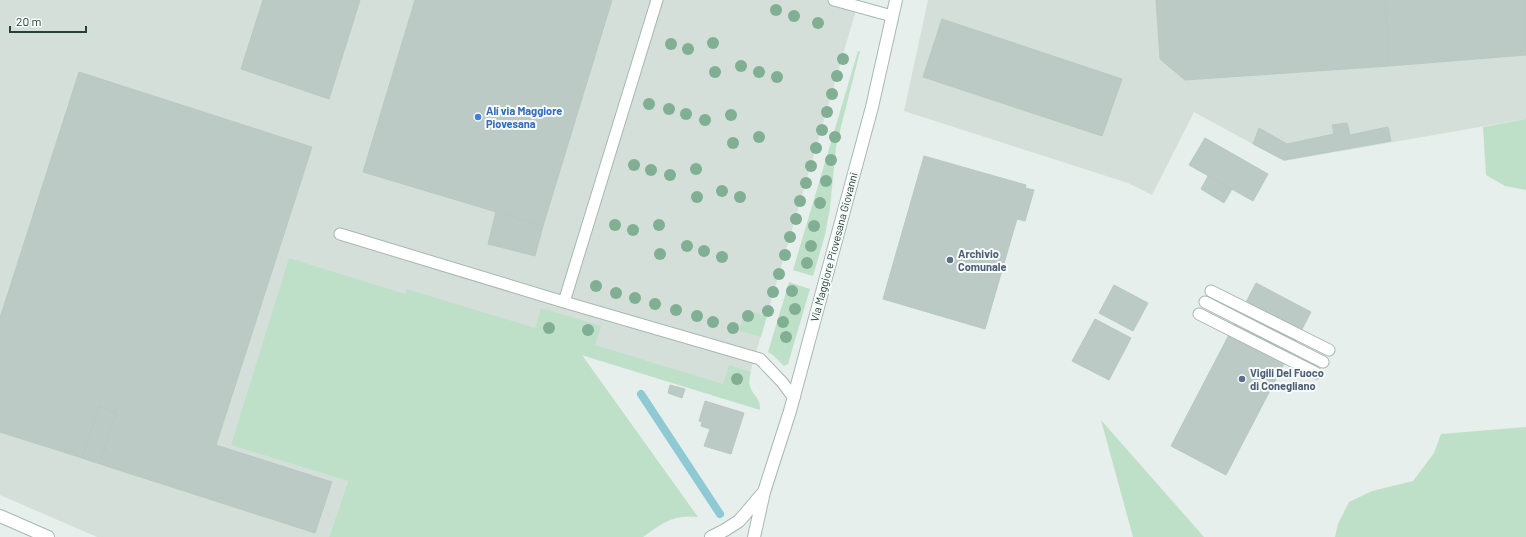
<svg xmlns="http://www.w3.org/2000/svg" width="1526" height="537" viewBox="0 0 1526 537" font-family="Barlow,sans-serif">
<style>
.built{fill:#d4dfda}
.green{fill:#bfe0c8}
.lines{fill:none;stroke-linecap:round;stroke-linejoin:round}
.stream{stroke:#8ec9d4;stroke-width:8}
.building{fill:#bbcac4;stroke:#b8c9c2}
.service-casing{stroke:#a8b8b2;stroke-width:13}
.tertiary-casing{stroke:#a8b8b2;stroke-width:14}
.service{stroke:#fff;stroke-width:11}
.tertiary{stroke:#fff;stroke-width:12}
.tree{fill:#80af93}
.shop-dot{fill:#3f7fe0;stroke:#f7fbf9;stroke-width:1.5}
.service-dot{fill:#5c6f8a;stroke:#f7fbf9;stroke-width:1.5}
.labels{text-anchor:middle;stroke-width:4;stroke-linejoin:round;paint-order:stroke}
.shop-label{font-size:11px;font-weight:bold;fill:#366cbe;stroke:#f7fbf9;text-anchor:start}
.street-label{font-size:11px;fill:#24423a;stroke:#f7fbf9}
.service-label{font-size:11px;font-weight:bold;fill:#4e5e75;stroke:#f7fbf9;text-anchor:start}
</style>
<rect width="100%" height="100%" fill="#e6efeb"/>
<path class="built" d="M0,0h859l-118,404 -160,-49 -233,126 -19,56h-232l-97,-42z
M928,0h598v119l-242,42 -90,-49 -42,83 -24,-12 -224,-72z"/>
<path class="green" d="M858,51h2l-24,96 -6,61 -5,27 -12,41 -20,-6z
M1526,119v71l-21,-4 -19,-11 -3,-48z
M289,258l116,36 2,-5 128,39 6,-20 60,18 -6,19 128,39 6,-19 22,7c-7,22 10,20 9,38l-178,-55 116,162c-24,-3 -36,6 -55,20h-314l19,-56 -117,-36z
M789,282l21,7 -22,75 -4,2 -10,-10 -6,-4z
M745,310l22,6 -6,21 -22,-6z
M1101,420l103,117h-71z
M1526,427v110h-191l3,-13 11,-22 23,-11 41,-10 21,-28 7,-19z"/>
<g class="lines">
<path class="stream" d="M641,394l79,120"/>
</g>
<path class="building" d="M263,0h97l-31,99 -88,-30z
M415,0h197l-69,226 -180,-54z
M1156,0h229l4,66 -204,14 -25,-21z
M1385,0h141v55l-137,11z
M942,19l180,60 -20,57 -179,-59z
M79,72l233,75 -96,298 116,37 -17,51 -215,-69 16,-51 -17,-7 -17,52 -82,-26v-114z
M1347,123l3,12 38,-8 3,14 -107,19 -31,-16 6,-16 28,16 47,-10 -2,-9z
M1205,138l63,36 -15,27 -64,-36z
M924,156l102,29 -1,3 9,2 -9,31 -8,-2 -32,110 -102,-30z
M1208,176l24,13 -8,14 -23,-14z
M496,212l47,14 -8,30 -47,-12z
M1256,283l55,29 -85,163 -55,-29z
M1114,285l34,18 -15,28 -34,-18z
M1095,319l36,19 -22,42 -37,-19z
M670,385l15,4 -3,9 -14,-5z
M705,401l39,12 -13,41 -27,-8 6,-17 -9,-3 1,-4 -3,-1z
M99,406l17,7 -16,51 -18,-6z"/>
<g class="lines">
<g class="service-casing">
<path id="service" d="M834,0l58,16
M340,234l224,68 93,-302
M1211,291l118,59
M564,302l196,57 22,23 12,16
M1205,302l118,60
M1199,314l117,59"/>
</g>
<g class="tertiary-casing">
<path id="tertiary" d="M0,516l48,21
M711,537l14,-7 14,-9 24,-28
M754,537l10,-45 26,-81 82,-304 24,-107"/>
</g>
<use href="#service" class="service"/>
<use href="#tertiary" class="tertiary"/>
</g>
<g class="tree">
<circle cx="776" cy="10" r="6"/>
<circle cx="794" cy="16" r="6"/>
<circle cx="818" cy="23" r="6"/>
<circle cx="713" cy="43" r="6"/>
<circle cx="671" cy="44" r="6"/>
<circle cx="688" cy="49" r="6"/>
<circle cx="843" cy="59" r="6"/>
<circle cx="741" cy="66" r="6"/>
<circle cx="715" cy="72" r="6"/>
<circle cx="759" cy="72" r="6"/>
<circle cx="837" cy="76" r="6"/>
<circle cx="777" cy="77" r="6"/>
<circle cx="832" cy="94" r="6"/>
<circle cx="649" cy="104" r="6"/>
<circle cx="669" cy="109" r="6"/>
<circle cx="827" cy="112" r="6"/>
<circle cx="686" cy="114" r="6"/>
<circle cx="731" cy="115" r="6"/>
<circle cx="705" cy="120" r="6"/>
<circle cx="822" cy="130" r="6"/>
<circle cx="759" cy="137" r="6"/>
<circle cx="835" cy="137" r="6"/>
<circle cx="733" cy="143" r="6"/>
<circle cx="816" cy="148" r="6"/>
<circle cx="831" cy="160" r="6"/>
<circle cx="634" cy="165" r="6"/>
<circle cx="811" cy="166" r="6"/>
<circle cx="696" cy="169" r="6"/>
<circle cx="651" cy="170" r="6"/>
<circle cx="670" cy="175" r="6"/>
<circle cx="826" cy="181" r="6"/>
<circle cx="806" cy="183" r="6"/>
<circle cx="722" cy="191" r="6"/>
<circle cx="697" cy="197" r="6"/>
<circle cx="740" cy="197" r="6"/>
<circle cx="800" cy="201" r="6"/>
<circle cx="820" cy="203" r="6"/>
<circle cx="796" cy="219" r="6"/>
<circle cx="615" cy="225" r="6"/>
<circle cx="659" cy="225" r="6"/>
<circle cx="814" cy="226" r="6"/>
<circle cx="633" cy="230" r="6"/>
<circle cx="790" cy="237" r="6"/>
<circle cx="687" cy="246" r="6"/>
<circle cx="811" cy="246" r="6"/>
<circle cx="704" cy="251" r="6"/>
<circle cx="660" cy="254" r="6"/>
<circle cx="785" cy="255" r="6"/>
<circle cx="722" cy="257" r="6"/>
<circle cx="807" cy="263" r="6"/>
<circle cx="779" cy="274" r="6"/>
<circle cx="596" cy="286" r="6"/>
<circle cx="792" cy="291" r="6"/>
<circle cx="773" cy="292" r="6"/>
<circle cx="616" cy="293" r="6"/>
<circle cx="635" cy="298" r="6"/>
<circle cx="655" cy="304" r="6"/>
<circle cx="795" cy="309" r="6"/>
<circle cx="676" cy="310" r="6"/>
<circle cx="768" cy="311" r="6"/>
<circle cx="697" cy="316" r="6"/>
<circle cx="748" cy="316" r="6"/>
<circle cx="713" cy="322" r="6"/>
<circle cx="783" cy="322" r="6"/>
<circle cx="549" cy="328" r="6"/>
<circle cx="733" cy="328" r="6"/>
<circle cx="588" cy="330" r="6"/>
<circle cx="786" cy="337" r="6"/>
<circle cx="737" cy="379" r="6"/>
</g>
<circle class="shop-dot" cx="478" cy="117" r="4"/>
<g class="service-dot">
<circle cx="950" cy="260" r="4"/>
<circle cx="1242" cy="379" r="4"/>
</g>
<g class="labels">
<g class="shop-label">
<text x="486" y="115">Alí via Maggiore<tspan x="486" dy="13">Piovesana</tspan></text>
</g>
<g class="street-label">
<text transform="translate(834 247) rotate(-75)" y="4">Via Maggiore Piovesana Giovanni</text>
</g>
<g class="service-label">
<text x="958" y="258">Archivio<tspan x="958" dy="13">Comunale</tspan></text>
<text x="1250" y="377">Vigili Del Fuoco<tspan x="1250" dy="13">di Conegliano</tspan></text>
</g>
</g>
<path d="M10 26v6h76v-6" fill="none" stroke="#24423a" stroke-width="2"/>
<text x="16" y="26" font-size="12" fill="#24423a" stroke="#f7fbf9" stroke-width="3" paint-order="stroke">20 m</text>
</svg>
